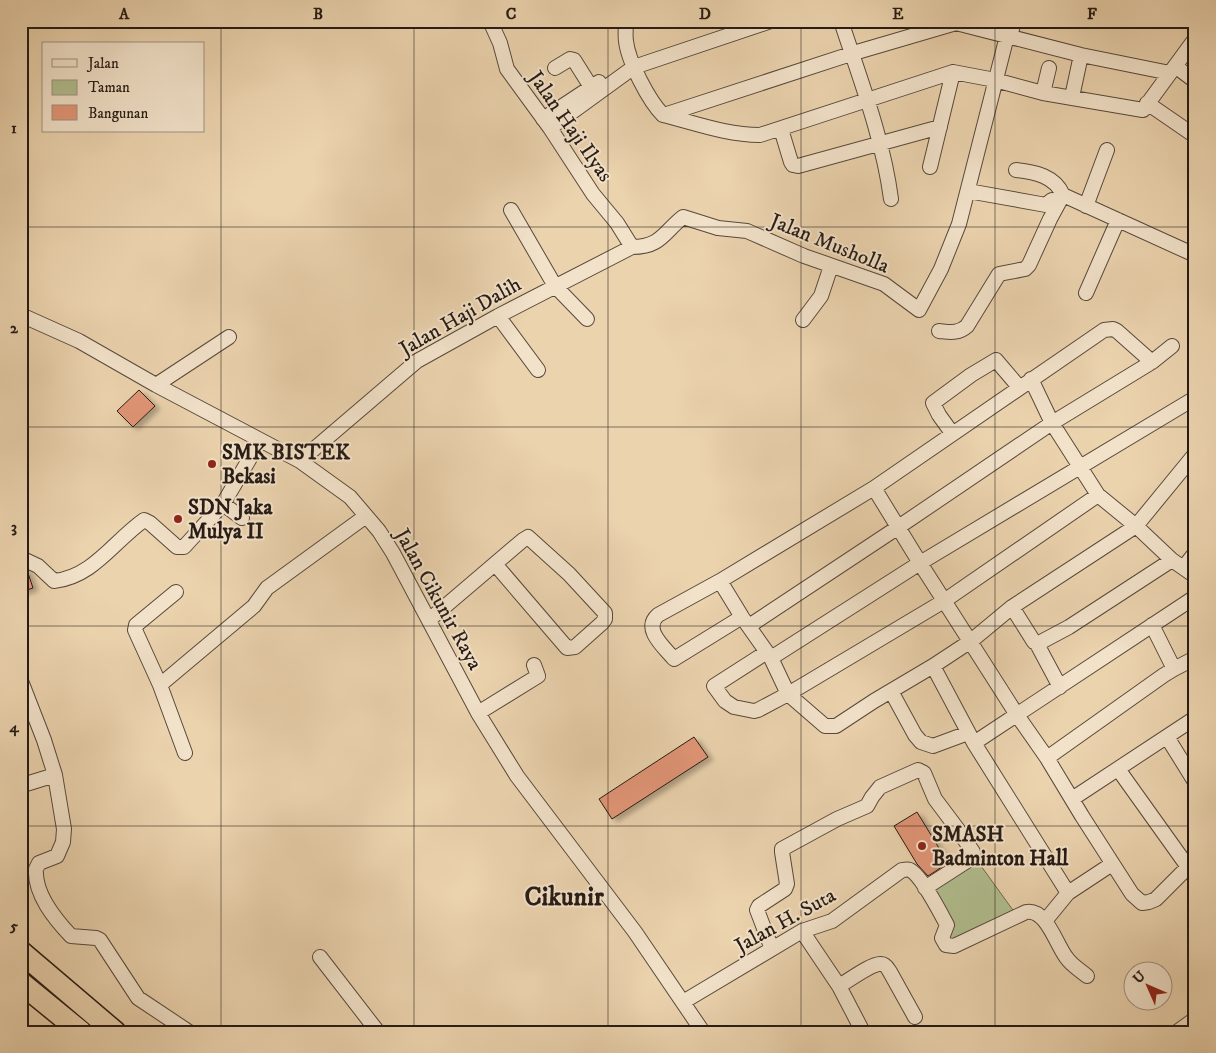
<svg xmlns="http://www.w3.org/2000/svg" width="1216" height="1053" viewBox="0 0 1216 1053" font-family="'IM FELL DW Pica',serif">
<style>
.green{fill:#b1be8f;stroke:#6c6c52}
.building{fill:#e29677;stroke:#261b15;filter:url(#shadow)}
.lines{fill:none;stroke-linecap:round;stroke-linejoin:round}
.minor-casing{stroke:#57493b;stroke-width:16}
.highway-casing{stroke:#261b15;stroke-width:24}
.minor{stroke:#f2e2ca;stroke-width:14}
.highway{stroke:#ebd3ae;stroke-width:21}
.grid{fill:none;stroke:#261b15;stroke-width:1;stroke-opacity:0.55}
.poi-dot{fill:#8f2418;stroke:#f2e2ca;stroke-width:2}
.labels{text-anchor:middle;stroke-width:4;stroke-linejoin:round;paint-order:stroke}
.street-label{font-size:21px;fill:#261b15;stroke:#f2e2ca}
.poi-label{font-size:21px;font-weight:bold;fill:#261b15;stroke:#f2e2ca;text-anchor:start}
.district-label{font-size:26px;font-weight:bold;fill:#261b15;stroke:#f2e2ca}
.neatline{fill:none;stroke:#261b15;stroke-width:2}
.grid-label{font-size:16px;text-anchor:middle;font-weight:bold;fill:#261b15}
</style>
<defs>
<filter id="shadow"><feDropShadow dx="5" dy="3" stdDeviation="2.5" flood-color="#0004"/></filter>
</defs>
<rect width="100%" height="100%" fill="#ebd3ae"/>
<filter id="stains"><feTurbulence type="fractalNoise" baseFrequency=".004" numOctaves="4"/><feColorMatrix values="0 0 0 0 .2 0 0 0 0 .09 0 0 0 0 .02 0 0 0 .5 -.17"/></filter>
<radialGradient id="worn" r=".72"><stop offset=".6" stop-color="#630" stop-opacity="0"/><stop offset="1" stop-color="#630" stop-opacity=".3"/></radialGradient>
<path class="green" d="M976,859l39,54 -64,30 -20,-55z"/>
<path class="building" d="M139,390l16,16 -22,21 -16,-16z
M21,568l6,2 6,18 -12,4z
M694,737l14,20 -96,62 -13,-20z
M917,812l31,51 -20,13 -11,-12 -23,-38z"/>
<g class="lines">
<g class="minor-casing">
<path id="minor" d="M490,21l10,22 7,26 43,59 43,66 24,29 15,24
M626,21c0,7 -1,14 0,20 2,20 23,60 37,74 32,8 64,20 97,20l193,-63 42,8 48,13 100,17 52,-71
M841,21c19,58 42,117 50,178
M1190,21l5,1
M1010,37l4,-16
M1175,66l20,15
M555,68l15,-9 4,1 17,27
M1043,93l6,-25
M1072,97l9,-42
M1147,103l48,33
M664,115l193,-63 99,-29 125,32 89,18
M543,119l56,-37
M550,128l84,-61 137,-46
M781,129l10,33 2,3 5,1 142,-39
M930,167l23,-95
M1016,170c19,2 39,6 47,25l132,60
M968,191l78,14 6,-5 7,1
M1086,206l21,-56
M511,210l44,76 32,33
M1086,293l32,-73
M21,315l58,26 77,44 144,76 50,36 29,34 14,22 85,160 39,63 118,156 68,100
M498,316l40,54
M803,320l18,-24 10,-30
M939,331c11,1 19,3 28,-5l32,-52 26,-5 4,-4 21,-46 13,-24
M1031,379l21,44 46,72 38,31 36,34 23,16
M156,385l73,-48
M952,433l-13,-18 -6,-12 38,-28 25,-15 23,27
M300,461l117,-100 81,-45 134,-69c29,0 32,-15 51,-30l35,11 29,3 57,25 80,28 35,26 22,-41 18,-45 48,-188
M874,488l46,75 97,152 30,43 35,58 50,78 10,9 7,-1 7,-3 39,-39
M223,504l19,14
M21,558l17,8 16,15c39,-4 60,-40 90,-61l6,3 27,24h7l39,-43 37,-63
M1184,567l11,-14
M720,581l22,36 29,41 17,36 37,32h11l38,-25 59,-35 38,-25 41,-34 124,-81 59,-72
M176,592l-40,33 -1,5 25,55 25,68
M1012,607l22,35 5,1 30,-16 103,-67
M742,617l-68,42c-10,-12 -32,-30 -16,-44l62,-34 154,-93 230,-158 9,-1 4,2 35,31
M429,620l94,-80 5,-3 41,37 36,39v6l-3,4 -27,24 -8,1 -72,-84
M749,626l148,-98 155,-105 100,-61 20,-16
M1037,644l23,43
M767,652l-53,34 11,15 9,6 20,4 4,-1 30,-16 156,-93 154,-106
M771,658l149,-95 275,-165
M933,666l41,77 94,150 44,-29
M1174,669l21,-11
M21,681l23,59 11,35 9,54 -1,13 -6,14 -18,7 -3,6c-2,25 19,50 35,67l25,2 4,2 38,58 51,34
M160,685l94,-79 13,-18 99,-72
M891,691l24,44 6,7 12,4 35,-13
M478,713l60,-37 -4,-11
M1167,737l28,45
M974,743l221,-146
M1047,758l117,-83 10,-6 -22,-44
M1118,769l70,98
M21,780l5,4 29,-9
M1072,799l123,-81
M1045,921l23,-28
M802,931l37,55 24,46
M772,949l-15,-39 2,-4 26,-17 2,-5 -5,-32v-3l55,-30 30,-13 5,-9 8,-10 38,-17 6,3 11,26 21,28 17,25v4l-3,3 -45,29
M320,957l58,75
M839,986c9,-5 33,-23 42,-22 5,0 7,5 9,8l25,45
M683,1002l119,-71 30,-10 70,-51c3,0 5,-1 8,0 11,5 31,44 37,55l-5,13 4,7 8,1 72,-34c20,-4 30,32 40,45 5,8 14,13 21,19
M1177,1032l18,-13"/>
</g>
<g class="highway-casing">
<path id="highway" d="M21,952l94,80
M21,983l60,49"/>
</g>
<use href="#minor" class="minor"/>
<use href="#highway" class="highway"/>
</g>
<path class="grid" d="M221,21v1011M414,21v1011M608,21v1011M801,21v1011M995,21v1011M21,227h1174M21,427h1174M21,626h1174M21,826h1174"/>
<g class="poi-dot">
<circle cx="212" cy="464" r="5"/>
<circle cx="178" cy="519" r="5"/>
<circle cx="922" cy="846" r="5"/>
</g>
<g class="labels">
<g class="street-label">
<text transform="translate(571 126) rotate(55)" y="7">Jalan Haji Ilyas</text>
<text transform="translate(830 243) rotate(22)" y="7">Jalan Musholla</text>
<text transform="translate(460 316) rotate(-30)" y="7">Jalan Haji Dalih</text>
<text transform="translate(439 599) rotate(61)" y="7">Jalan Cikunir Raya</text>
<text transform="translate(785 920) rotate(-29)" y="7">Jalan H. Suta</text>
</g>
<g class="poi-label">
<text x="222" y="459">SMK BISTEK<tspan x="222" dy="24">Bekasi</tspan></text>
<text x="188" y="514">SDN Jaka<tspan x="188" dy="24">Mulya II</tspan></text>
<text x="932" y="841">SMASH<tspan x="932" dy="24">Badminton Hall</tspan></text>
</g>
<g class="district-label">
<text x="564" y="905">Cikunir</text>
</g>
</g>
<rect width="1216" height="1053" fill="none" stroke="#ebd3ae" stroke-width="55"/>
<rect x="42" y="42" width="162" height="90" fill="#f2e2ca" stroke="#a09282"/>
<rect x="52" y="59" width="25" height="8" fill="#f2e2ca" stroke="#a09282"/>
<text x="88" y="68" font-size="15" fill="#261b15">Jalan</text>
<rect x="52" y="80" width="25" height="15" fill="#b1be8f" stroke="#a09282"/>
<text x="88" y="92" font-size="15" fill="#261b15">Taman</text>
<rect x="52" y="105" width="25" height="15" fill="#e29677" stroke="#a09282"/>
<text x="88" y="118" font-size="15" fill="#261b15">Bangunan</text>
<g transform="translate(1148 986) rotate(315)"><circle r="24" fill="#f2e2ca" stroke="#a09282"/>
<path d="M0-4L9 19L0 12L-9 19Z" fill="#8f2418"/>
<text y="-8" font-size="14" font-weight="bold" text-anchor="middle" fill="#261b15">U</text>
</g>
<rect x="28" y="28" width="1160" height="998" class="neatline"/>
<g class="grid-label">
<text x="124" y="19">A</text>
<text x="318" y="19">B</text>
<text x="511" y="19">C</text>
<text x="705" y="19">D</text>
<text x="898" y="19">E</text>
<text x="1092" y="19">F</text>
<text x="14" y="133">1</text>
<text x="14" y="333">2</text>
<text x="14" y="532">3</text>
<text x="14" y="732">4</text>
<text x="14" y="931">5</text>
</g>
<rect width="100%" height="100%" filter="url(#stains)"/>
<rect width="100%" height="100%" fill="url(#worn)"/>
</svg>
